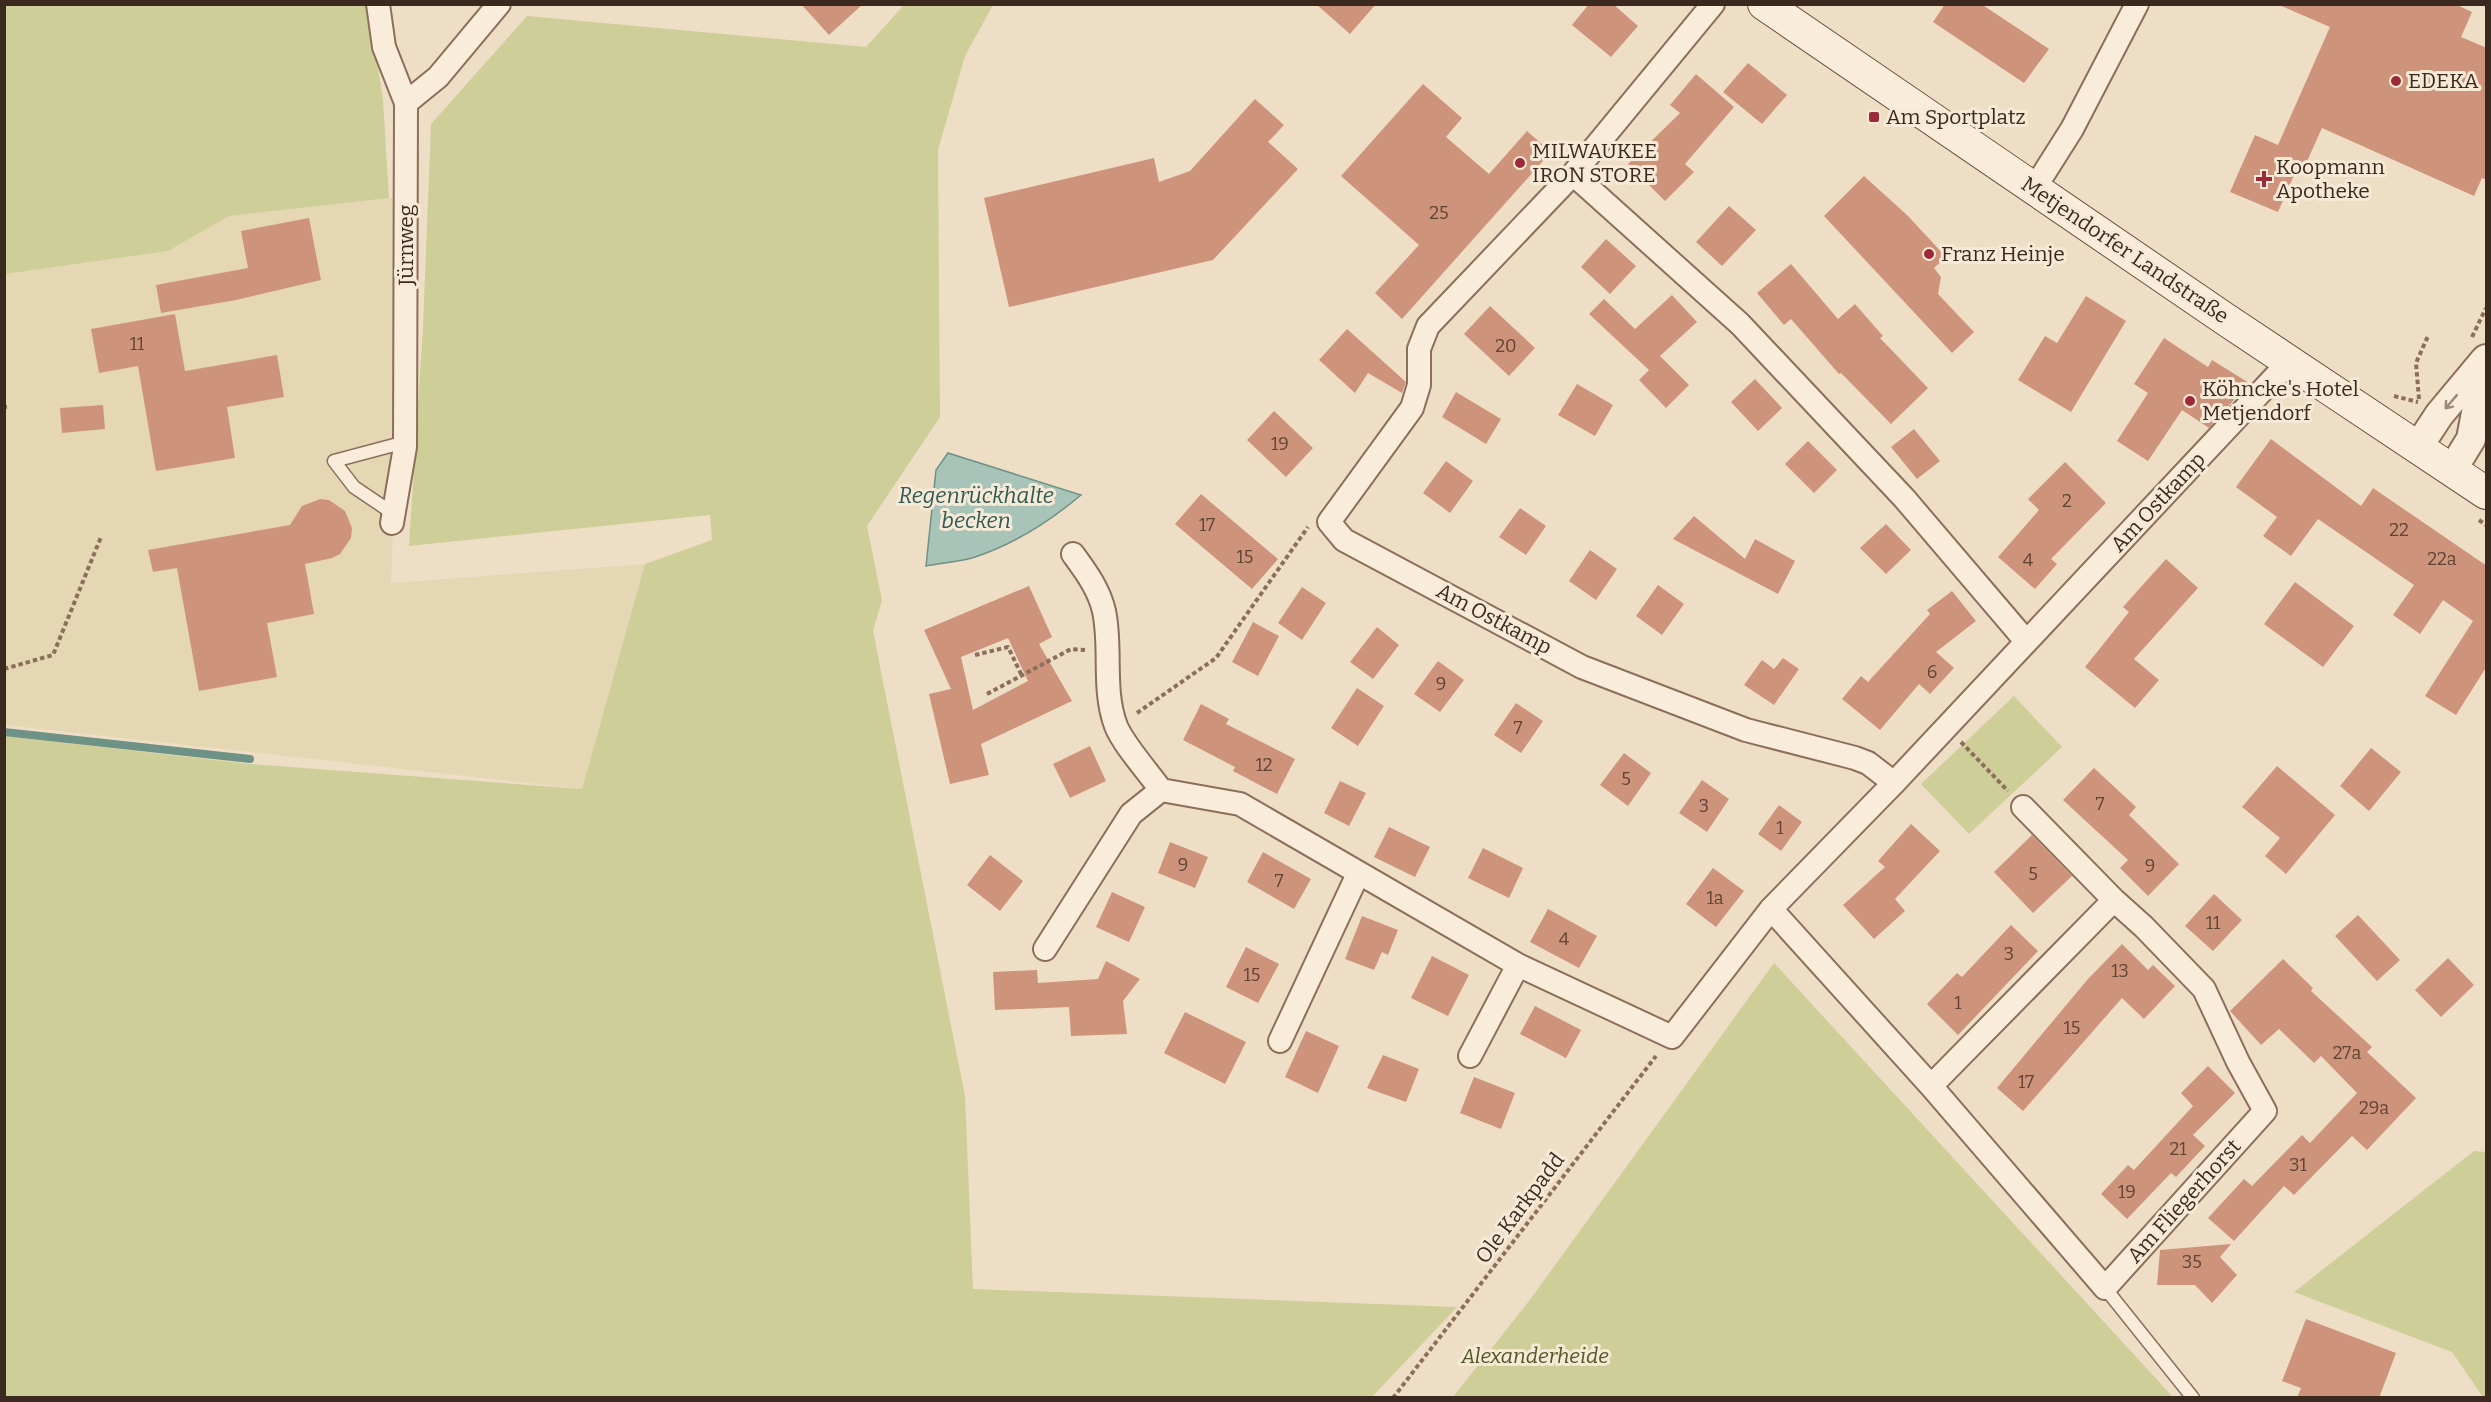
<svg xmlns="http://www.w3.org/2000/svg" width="2491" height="1402" viewBox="0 0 2491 1402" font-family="Bitter,serif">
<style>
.farmland{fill:#e5d7b3}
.green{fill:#cece99}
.water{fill:#a8c3b8;stroke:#6e9285;stroke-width:1.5}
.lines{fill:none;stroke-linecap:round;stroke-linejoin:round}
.stream{stroke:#6e9285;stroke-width:8}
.building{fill:#ce947b;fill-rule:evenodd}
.service-casing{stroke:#8b6f5b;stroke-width:15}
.minor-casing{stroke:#8b6f5b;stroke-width:26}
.tertiary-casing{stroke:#8b6f5b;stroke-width:32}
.secondary-casing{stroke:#6d503e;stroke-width:34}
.path{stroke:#8b6f5b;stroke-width:4;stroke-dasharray:4.5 3;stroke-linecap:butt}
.service{stroke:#faecda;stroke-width:12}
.minor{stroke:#faecda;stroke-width:22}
.tertiary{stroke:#faecda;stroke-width:28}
.secondary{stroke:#faecda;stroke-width:32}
.oneway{stroke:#9a8a7c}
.poi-dot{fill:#9c2a38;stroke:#f6e9d6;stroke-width:2}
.labels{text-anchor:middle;stroke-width:6;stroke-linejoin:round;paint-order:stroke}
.number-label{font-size:18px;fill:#604436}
.poi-label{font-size:21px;fill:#3b291f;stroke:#f6e9d6;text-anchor:start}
.street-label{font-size:21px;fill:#3b291f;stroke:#f6e9d6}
.park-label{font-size:21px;font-style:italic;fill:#515825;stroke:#f6e9d6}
.water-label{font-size:22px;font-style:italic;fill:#2e5b53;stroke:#f6e9d6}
</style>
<rect width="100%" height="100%" fill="#efdec6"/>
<path class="farmland" d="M406,196l-15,387 254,-19 -63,225 -577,-64 -1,-451 164,-23 61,-35z"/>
<path class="green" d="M4,5h365l14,95 6,98 -160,18 -61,35 -163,23z
M904,5h89l-28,51 -27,94 2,267 -73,109 15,74 -9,31 92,465 8,193 484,18 -85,90 -1367,1v-662l245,28 332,25 63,-225 67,-24 -2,-25 -301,31 14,-219 8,-203 96,-108 339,31z
M2014,696l48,51 -93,87 -48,-50z
M1774,963l399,434h-720l76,-96z
M2474,1151l12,1v245h-3l-31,-45 -158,-60z"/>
<path class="water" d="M948,453l133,42c-32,27 -68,50 -109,63 -15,4 -31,5 -46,8l10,-96z"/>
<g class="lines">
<path class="stream" d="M4,732l246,27"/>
</g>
<path class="building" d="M801,4h62l-34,31z
M1316,4h60l-26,30z
M1589,4h24l25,22 -27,31 -39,-32z
M1945,4h36l68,45 -25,34 -91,-61z
M2277,4h178l17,8 -11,25 26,11v132l-5,-2 -8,18 -152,-68 -18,40 -6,-2 -20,46 -48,-20 25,-57 23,10 52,-118z
M1748,63l39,32 -25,29 -39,-32z
M1696,74l38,33 -49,57 9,8 -29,29 -37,-37 52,-51 -10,-8z
M1423,84l39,34 -16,19 43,37 38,-43 24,21 -149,167 -27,-26 44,-48 -78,-69z
M1255,99l29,26 -16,17 30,27 -85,91 -204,47 -25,-109 170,-40 5,24 31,-11z
M1864,176l44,40 38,41 -12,11 7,9 -3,17 36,38 -22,21 -128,-137z
M1729,206l27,24 -34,36 -26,-24z
M309,218l12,62 -85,20 -75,13 -5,-28 92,-17 -7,-37z
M1606,239l30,27 -26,28 -29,-27z
M1791,264l47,55 17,-15 28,32 -3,2 48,50 -37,36 -50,-51 -2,1 -48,-55 -7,6 -27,-32z
M1672,295l25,27 -37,34 29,29 -23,23 -27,-28 10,-10 -60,-56 15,-15 31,30z
M2086,296l40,25 -55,91 -53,-32 27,-44 12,7z
M1490,306l45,42 -26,28 -45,-42z
M175,314l10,57 92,-16 7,42 -57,10 8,51 -79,13 -18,-105 -39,7 -8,-44z
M1347,329l59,53 -4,11 -34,-20 -13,20 -36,-33z
M2164,338l44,29 4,-7 37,23 -40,45 -27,-18 -34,51 -31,-20 31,-48 -14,-9z
M1755,379l27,29 -24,23 -27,-29z
M1577,384l36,21 -18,31 -37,-21z
M1456,392l45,27 -15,25 -44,-27z
M103,405l2,24 -43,4 -2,-25z
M1274,411l39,37 -27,29 -39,-37z
M1914,429l26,32 -23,18 -26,-32z
M2271,439l90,67 12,-18 114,78v100l-31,49 -31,-19 48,-75 -30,-21 -23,34 -27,-19 21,-30 -96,-66 -27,37 -28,-20 14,-19 -41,-30z
M1808,441l29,29 -23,23 -29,-29z
M1446,461l27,20 -23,32 -27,-20z
M2065,462l41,41 -55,56 6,5 -22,25 -37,-32 41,-47 -11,-11z
M1201,494l77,65 -26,30 -77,-65z
M320,499l9,1 16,11 7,17 -1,10 -11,16 -8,4 -27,6 9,50 -47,9 10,54 -78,14 -22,-123 -24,4 -5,-22 142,-25 12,-19z
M1520,508l26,18 -20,29 -27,-18z
M1694,516l51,43 10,-20 40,22 -17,33 -105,-55z
M1886,524l25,26 -25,24 -26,-26z
M1590,550l27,19 -21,31 -27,-19z
M2166,559l32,29 -64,71 25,21 -24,28 -50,-41 44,-55 -6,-5z
M2295,582l59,44 -31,41 -59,-43z
M1658,585l26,19 -22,31 -26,-19z
M1029,586l23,51 -13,7 33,57 -91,43 8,31 -39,9 -21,-90 22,-5 -27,-59zM1008,638l20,43 -55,29 -12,-53z
M1302,587l24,16 -24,37 -24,-17z
M1952,591l24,30 -40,31 18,16 -24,26 -11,-10 -39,46 -38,-31 19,-23 7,6 62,-68 -3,-4z
M1253,622l26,14 -21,40 -26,-14z
M1377,627l22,18 -26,34 -23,-17z
M1783,658l16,11 -25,36 -30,-20 18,-25 12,9z
M1438,661l26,19 -24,32 -26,-18z
M1357,688l27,18 -26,40 -27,-18z
M1516,703l27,18 -22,32 -27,-18z
M1201,704l28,15 -3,5 69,35 -18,35 -44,-23 2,-4 -52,-27z
M1090,746l16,35 -36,17 -17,-34z
M2371,748l30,24 -32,39 -29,-25z
M1624,753l27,20 -23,33 -28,-21z
M2277,766l58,49 -49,59 -21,-18 15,-18 -38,-31z
M2094,768l42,39 -7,8 50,49 -31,32 -28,-28 8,-8 -65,-60z
M1702,780l27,19 -22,33 -28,-19z
M1340,781l26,12 -17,33 -25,-13z
M1779,805l23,17 -21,29 -23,-17z
M1911,824l29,27 -45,48 10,12 -31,28 -31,-34 42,-38 -7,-6z
M1389,827l41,20 -15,30 -41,-20z
M2032,835l40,41 -39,37 -39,-41z
M1170,842l38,15 -13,31 -37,-15z
M1483,848l40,20 -14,30 -41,-20z
M1263,852l48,27 -17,30 -47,-27z
M990,855l33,26 -23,30 -33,-26z
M1713,868l31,23 -28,36 -30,-23z
M1112,892l33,15 -16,35 -33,-15z
M2214,894l28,26 -29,31 -28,-25z
M1548,909l49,27 -18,32 -49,-26z
M2358,915l42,45 -23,21 -42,-45z
M1362,916l36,14 -10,25 -6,-3 -8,18 -29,-11z
M2011,925l27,26 -80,84 -31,-31 30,-31 5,4z
M2122,944l26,26 5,-5 22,21 -31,33 -22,-21 -99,113 -26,-23 91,-109z
M1246,947l33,17 -21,39 -32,-16z
M1432,956l37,19 -21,41 -37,-18z
M2448,958l26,27 -33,32 -26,-27z
M2283,959l30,29 -2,3 61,56 -5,5 49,46 -49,52 -15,-14 -58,59 -10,-9 -50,55 -26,-23 36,-39 8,7 50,-51 8,8 47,-50 -36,-37 -7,7 -35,-34 -18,16 -31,-34z
M1106,961l34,18 -17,22 4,33 -56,2 -2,-29 -74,3 -2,-38 44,-2 1,13 60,-4z
M1535,1006l46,24 -15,28 -46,-24z
M1185,1012l61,30 -21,42 -61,-31z
M1306,1031l33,15 -21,47 -33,-16z
M1383,1055l36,14 -13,33 -39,-14z
M2208,1066l27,27 -42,42 12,11 -29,31 -5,-4 -44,46 -26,-25 27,-29 6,5 59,-64 -12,-13z
M1474,1077l41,16 -14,36 -41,-16z
M2231,1244l-11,13 17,18 -25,28 -17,-18h-38l3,-35z
M2306,1319l90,34 -17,45h-82l4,-10 -19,-7z"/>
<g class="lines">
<g class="service-casing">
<path id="service" d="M394,514l-40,-27 -20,-26 64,-17 7,3
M2105,1288l88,110"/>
</g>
<g class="minor-casing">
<path id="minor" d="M378,4l6,43 22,56
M1713,4l-140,170 -145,152 -9,23v36l-7,23 -83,114 15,18 238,127 164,63 109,28 13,5 26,20
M1573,174l167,150 164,174 122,143
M2034,189l38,-60 65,-125
M392,523l13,-76 1,-344 32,-26 61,-73
M1073,554c13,18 26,35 31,57 8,37 -2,78 12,115 7,18 33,47 45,64l79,14 278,161 154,72 99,-128 123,-126 395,-421
M2023,807l91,93
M1771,909l160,177 174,202 160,-177 -27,-49 -34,-73 -60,-62 -30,-27 -183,186
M1045,949l86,-135 30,-24
M1280,1041l78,-167
M1470,1056l48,-91"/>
</g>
<g class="tertiary-casing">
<path id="tertiary" d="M2418,447l21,-32 45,-54
M2452,470l19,-31 15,-80"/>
</g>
<g class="secondary-casing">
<path id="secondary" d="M1764,4l461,315 261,174"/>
</g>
<path class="path" d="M2472,337l14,-29
M2394,396l24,6
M2419,399l-3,-36 12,-27
M4,407h3
M2479,520l7,5
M975,655l33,-8 14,29
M4,669l49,-14 48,-118
M987,694l84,-45 14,1
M1137,713l79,-55 92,-131
M1961,742l47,49
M1393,1398l263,-342"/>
<use href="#service" class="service"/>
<use href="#minor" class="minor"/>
<use href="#tertiary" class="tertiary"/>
<use href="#secondary" class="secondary"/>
</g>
<defs><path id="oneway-shaft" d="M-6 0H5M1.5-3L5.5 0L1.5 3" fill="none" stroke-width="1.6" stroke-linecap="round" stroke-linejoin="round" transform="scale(1.5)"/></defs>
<use class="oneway" href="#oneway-shaft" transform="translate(2451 402) rotate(130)"/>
<g class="poi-dot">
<circle cx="2396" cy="81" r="6"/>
<rect x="1868" y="111" width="12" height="12" rx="3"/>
<circle cx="1520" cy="163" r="6"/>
<path d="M2261 170h6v6h6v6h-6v6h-6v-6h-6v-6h6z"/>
<circle cx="1929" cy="254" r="6"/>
<circle cx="2190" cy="401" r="6"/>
</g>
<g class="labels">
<g class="number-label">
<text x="1439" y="219">25</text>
<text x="137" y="350">11</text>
<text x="1506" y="352">20</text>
<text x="1280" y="450">19</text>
<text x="2067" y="507">2</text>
<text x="1207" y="531">17</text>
<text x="2399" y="536">22</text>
<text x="1245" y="563">15</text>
<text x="2442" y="565">22a</text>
<text x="2028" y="566">4</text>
<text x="1932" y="678">6</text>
<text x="1441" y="690">9</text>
<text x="1518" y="734">7</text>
<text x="1264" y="771">12</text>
<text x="1626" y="785">5</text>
<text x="2100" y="810">7</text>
<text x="1704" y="812">3</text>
<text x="1780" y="834">1</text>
<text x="1183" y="871">9</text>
<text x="2150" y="872">9</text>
<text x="2033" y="880">5</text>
<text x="1279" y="887">7</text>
<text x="1715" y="904">1a</text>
<text x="2213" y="929">11</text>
<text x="1564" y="945">4</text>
<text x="2009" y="960">3</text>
<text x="2120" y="977">13</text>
<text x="1252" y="981">15</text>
<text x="1958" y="1009">1</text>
<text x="2072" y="1034">15</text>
<text x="2347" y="1059">27a</text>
<text x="2026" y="1088">17</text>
<text x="2374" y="1114">29a</text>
<text x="2178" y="1155">21</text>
<text x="2298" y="1171">31</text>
<text x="2127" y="1198">19</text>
<text x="2192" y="1268">35</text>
</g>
<g class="poi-label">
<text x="2408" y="88">EDEKA</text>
<text x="1886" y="124">Am Sportplatz</text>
<text x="1532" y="158">MILWAUKEE<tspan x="1532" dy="24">IRON STORE</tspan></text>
<text x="2276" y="174">Koopmann<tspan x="2276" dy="24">Apotheke</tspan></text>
<text x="1941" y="261">Franz Heinje</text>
<text x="2202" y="396">Köhncke's Hotel<tspan x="2202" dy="24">Metjendorf</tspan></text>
</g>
<g class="street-label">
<text transform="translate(406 245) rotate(-90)" y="7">Jürnweg</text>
<text transform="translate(2125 250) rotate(34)" y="7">Metjendorfer Landstraße</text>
<text transform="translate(2158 502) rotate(-47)" y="7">Am Ostkamp</text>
<text transform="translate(1494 619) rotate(28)" y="7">Am Ostkamp</text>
<text transform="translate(2184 1201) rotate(-48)" y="7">Am Fliegerhorst</text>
<text transform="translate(1520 1208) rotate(-53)" y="7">Ole Karkpadd</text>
</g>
<g class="park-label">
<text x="1535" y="1363">Alexanderheide</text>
</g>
<g class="water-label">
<text x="976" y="503">Regenrückhalte<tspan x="976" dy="25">becken</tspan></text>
</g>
</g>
<rect width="2491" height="1402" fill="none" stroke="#3b291f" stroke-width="12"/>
</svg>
